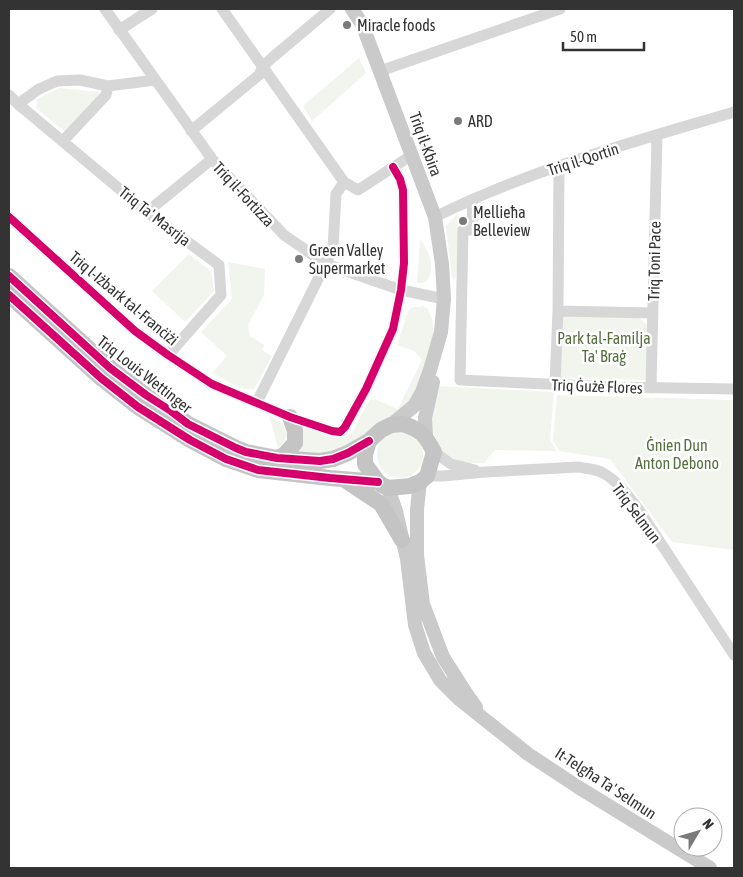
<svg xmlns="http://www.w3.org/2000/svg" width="743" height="877" viewBox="0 0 743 877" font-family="'Asap Condensed',sans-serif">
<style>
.green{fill:#f1f5ed}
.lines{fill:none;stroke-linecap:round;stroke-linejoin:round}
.minor{stroke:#d7d7d7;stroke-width:11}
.major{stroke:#cacaca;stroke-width:14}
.highway{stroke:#c4c4c4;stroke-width:16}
.cycleway-casing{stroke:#fff;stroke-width:11}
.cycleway{stroke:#d6006c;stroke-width:8}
.poi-dot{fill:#7a7a7a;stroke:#fff;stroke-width:2}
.labels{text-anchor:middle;stroke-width:5;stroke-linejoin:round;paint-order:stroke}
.poi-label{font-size:16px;fill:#333;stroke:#fff;text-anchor:start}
.street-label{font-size:16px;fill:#333;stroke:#fff}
.park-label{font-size:16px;fill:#56703f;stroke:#fff}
</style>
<rect width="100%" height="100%" fill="#fff"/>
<path class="green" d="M359,58l7,15 -54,48 -9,-15z
M59,88l40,4 -5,13 -26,29 -32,-26 1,-9z
M458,213v55l-4,13 -2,-4 -6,-51z
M420,239c4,5 8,13 10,19 3,10 1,28 -13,25z
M189,254l22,17 3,20 -29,31 -33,-31z
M228,262l37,7 -1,26 -16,30 2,11 14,9 -2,5 10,6 -18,33c-11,3 -31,-11 -42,-16l15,-17 -26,-24 31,-33z
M422,305l6,4 1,3 4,10v12l-3,21 -18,47 -68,46 -17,6 -31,-1 6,-27c17,6 42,23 53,2 5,-10 9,-20 15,-28h7l21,9 24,-49 -8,-9 -17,-6 11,-33c3,-6 6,-5 13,-5z
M561,315l78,2 9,9 -1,54 -87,-2z
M436,386l118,6 -4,48 7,11 -62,-1 -11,13h-23l-20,-12 -11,-26z
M557,395l177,5v150l-62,-8 -62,-83 -51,-8 -6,-11z
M269,415l13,8 5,12 -3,7 -6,6z
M377 455a23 23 0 1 1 46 0a23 23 0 1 1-46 0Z"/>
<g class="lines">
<path class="minor" d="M105,9l107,150 72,76 42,29 75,26 43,9
M222,9l122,173 14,8 54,-35
M119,30l33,-21
M380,71l180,-62
M9,95l9,9 129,108 72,53 2,30 -53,60
M18,104l21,-15 18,-8 23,-1 28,6 47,-6
M191,131l68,-56 4,-9 10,-9 57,-48
M63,141l43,-46 2,-9
M472,200l1,30h-10l-3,150 154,7 120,2
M147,212l65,-53
M9,217l126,114 33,24 44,29 78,33 42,14 8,1 5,-5 21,-38 27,-60 8,-39 3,-27 -1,-73 -3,-11 -7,-12
M435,217c94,-47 198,-75 299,-105
M558,311l95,2
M555,384l3,-73 1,-145
M651,388l6,-253
M257,402l76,-153 3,-55 8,-12
M434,452l17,12 24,6
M427,476h16l42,-4 94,-5c8,2 17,2 24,6 15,8 26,24 36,37l95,145"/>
<path class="major" d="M352,9l10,15 73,193 7,47 2,35 -3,33 -11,38 -8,22 -8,14 -23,19
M426,436l-1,-18 8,-36
M420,482l-3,27v46l6,49 20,53 23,36 10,14
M388,488l8,23 11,48 8,66 9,28 16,27 19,19 69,55 50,33 132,81"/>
<path class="highway" d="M9,276l101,92 36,27 25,16 17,13 48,24 10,4 31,6 43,3 13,-2 15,-6 21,-12
M9,295l92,83 37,29 52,33 36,19 32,11 72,8 48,4
M403,424c19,6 22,11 31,28l-7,24 -7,6 -10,4 -22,2 -6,-3 -4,-3 -13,-18v-9l4,-14 12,-11 10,-5z
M277,458l7,-3 11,-12v-12l-5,-14
M345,480l36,24 21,36"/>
<g class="cycleway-casing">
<path id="cycleway" d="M9,217l126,114 33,24 44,29 78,33 42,14 8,1 5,-5 21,-38 27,-60 8,-39 3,-27 -1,-73 -3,-11 -7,-12
M9,276l101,92 36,27 25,16 17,13 48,24 10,4 31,6 43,3 13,-2 15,-6 21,-12
M9,295l92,83 37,29 52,33 36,19 32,11 72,8 48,4"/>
</g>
<use href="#cycleway" class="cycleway"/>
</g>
<g class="poi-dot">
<circle cx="347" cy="25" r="5"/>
<circle cx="458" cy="121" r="5"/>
<circle cx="463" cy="221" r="5"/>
<circle cx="299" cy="259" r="5"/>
</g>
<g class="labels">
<g class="poi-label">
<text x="357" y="31">Miracle foods</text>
<text x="468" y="127">ARD</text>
<text x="473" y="218">Mellieħa<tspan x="473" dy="18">Belleview</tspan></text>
<text x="309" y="256">Green Valley<tspan x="309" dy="18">Supermarket</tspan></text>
</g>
<g class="street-label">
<text transform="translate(426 144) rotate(70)" y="6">Triq il-Kbira</text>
<text transform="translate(583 159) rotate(-18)" y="6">Triq il-Qortin</text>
<text transform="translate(244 194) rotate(47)" y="6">Triq il-Fortizza</text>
<text transform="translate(155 216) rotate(38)" y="6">Triq Ta' Masrija</text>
<text transform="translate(654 261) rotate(-89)" y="6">Triq Toni Pace</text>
<text transform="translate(124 298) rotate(40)" y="6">Triq l-Iżbark tal-Franċiżi</text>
<text transform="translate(145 374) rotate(38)" y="6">Triq Louis Wettinger</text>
<text transform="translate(597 386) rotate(2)" y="6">Triq Ġużè Flores</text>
<text transform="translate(637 513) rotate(53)" y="6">Triq Selmun</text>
<text transform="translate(606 783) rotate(33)" y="6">It-Telgħa Ta' Selmun</text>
</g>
<g class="park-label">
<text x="604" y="344">Park tal-Familja<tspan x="604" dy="18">Ta' Braġ</tspan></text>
<text x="677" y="451">Ġnien Dun<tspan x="677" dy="18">Anton Debono</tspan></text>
</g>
</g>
<rect width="743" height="877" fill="none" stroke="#333333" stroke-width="20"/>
<g transform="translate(698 832) rotate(52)"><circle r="24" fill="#ffffff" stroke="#adadad"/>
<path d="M0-4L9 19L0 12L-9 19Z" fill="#7a7a7a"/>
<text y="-8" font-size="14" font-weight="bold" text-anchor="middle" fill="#333333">N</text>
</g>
<path d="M563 42v8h81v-8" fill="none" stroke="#333333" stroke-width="2.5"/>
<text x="570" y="42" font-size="15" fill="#333333" stroke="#ffffff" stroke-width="4" paint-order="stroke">50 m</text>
</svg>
